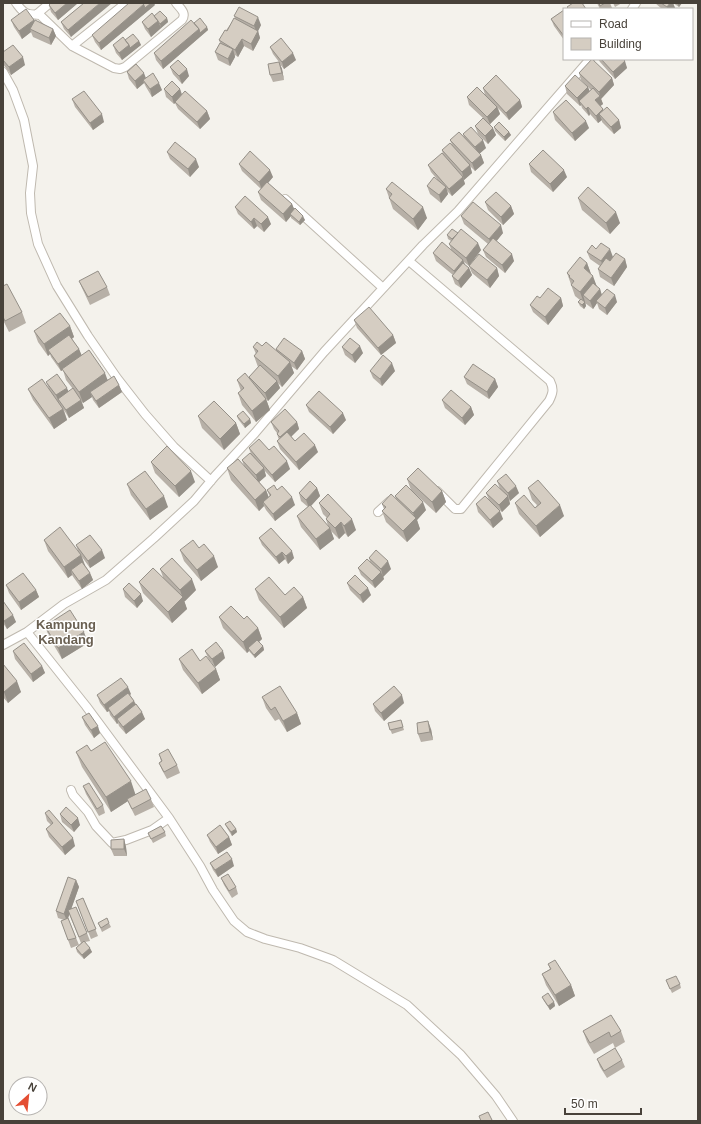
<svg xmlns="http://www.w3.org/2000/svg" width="701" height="1124" viewBox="0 0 701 1124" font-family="Arial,sans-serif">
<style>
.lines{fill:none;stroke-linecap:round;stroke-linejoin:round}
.street-casing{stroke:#bfb9af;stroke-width:10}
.street{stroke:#fff;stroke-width:8}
.wall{fill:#b7b0a7}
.shaded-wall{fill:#959088}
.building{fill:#d5cdc2;stroke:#959088}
.labels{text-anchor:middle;stroke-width:3;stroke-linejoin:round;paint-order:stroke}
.quarter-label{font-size:13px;font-weight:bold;fill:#6a6052;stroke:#fff}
</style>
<rect width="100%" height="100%" fill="#f4f2ec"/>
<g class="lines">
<g class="street-casing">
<path id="street" d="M16,3c4,5 7,10 13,11 4,1 7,0 11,1l32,31 42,22 6,1 5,-2 57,-47c5,-7 -2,-12 -6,-17
M632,9l4,-6
M37,14l13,-11
M72,46l54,-43
M3,72l10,18 11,30 9,46 -3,27 1,20 7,31 19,42 31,50 29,42 28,36 29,33 37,34
M285,199l98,89
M409,261l141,120c4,8 3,12 -1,20l-88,108h-6l-18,-18
M378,512l12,-11
M27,632l37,-28 42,-24 48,-42 40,-37 21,-25 40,-43 69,-81 99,-107 35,-34 132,-152
M3,645l24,-13 59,74 83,112 31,48 13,24 21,31 13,11 18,7 35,9 33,12 74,45 54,50 35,41 17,25
M71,790l2,5 15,17 8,14 16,17 14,-3 26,-10 17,-12"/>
</g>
<use href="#street" class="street"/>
</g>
<path class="wall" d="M51,3h27l-20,17 -7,-8 -2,-7z
M84,3l-13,34 -7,-8 -3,-7z
M597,3h13l2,5 -1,1h-11z
M613,3h9l-7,4z
M655,3h27l-3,4 -6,-4 2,5 -1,1h-12z
M155,5l-54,45 -6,-8 -3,-7z
M564,10v30l-10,-14 -3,-7z
M154,16l13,2 1,4 -17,15 -6,-8 -3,-7z
M234,16l27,9 -3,6 2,7 -7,13 -9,-5 -6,11 -3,-2v2l-5,9 -12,-6 -3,-8 5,-9 -1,-3 16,-22z
M11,20l42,9 3,7 -5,9 -18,-8 -2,-5 -9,7 -8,-12z
M194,23l13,4 1,3 -45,39 -7,-9 -2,-7z
M125,40l14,1 2,4 -19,15 -6,-7 -3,-8z
M270,47l26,13 -12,9 -4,-5 2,5 2,11 -11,2 -3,-7 9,-13 -6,-8z
M3,52l22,13 -14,10 -8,-11z
M598,59h25l4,9 -12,11 -15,-17z
M170,67l19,9 -7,8 -9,-10z
M127,72l19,6 16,12 -10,7 -6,-10 -2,-4 -7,6 -8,-10z
M579,73l33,5 2,7 -13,14 2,5 -3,2 3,5 16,9 2,8 -7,6 -12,-12v-2l-4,3 -8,-9 -1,2 -7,-8 -1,-3 -1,1 -13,-12 -2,-8 25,6 1,-2 -10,-10z
M483,88l37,12 2,7 -13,13 -11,-12 2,6 -10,10 6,11 -8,9 -10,-10 -3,-8 8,-8 -14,-13 -2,-8 23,3 -5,-5z
M164,89h16l2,5 25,17 3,8 -10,10 -22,-20 -3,-6 -1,1 -8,-7z
M72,99l32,23 -11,8 -18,-23z
M553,112l36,16 -14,13 -20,-21z
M494,127l15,5 2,3 -6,6 -10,-10z
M463,134l23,14 -7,6 2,1 3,8 -9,8 -5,-5 2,7 -8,7 -1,-1 2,5 -13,12 -5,-5 1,3 -7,9 -11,-9 -3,-8 10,-7 -6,-7 -3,-7 15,-10 -1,-5 10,-5 -2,-5 14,-2z
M167,152l32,15 -9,10 -20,-18z
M239,164l34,13 -5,6 24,21 2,5 11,11 -5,5 -9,-7v-2l-5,6 -25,-22 -3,-8 3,-3 -19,-18z
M529,164l38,13 -14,15 -22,-20z
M386,189l41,29 -9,12 -25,-21z
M578,198l42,25 -10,11 -28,-24z
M485,202l26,4 3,8 -11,11 -15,-15z
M235,207l36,17 -7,8 -7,-6 -3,3 -16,-15z
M461,216l42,17 -7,8 18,20 -9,12 -19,-16 -3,-7 5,-6 -24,-20z
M447,235l34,15 -12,16 -5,-4 1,3 4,3 3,7 -11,13 -6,-4 -3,-8 1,-1 -17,-14 -3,-8 18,-4 -2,-5 2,-3 -3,-2z
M596,249l17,8 -3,4 15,-2 2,8 -13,19 -14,-9 -2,-8 2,-3 -10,-7 -3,-7z
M587,263l4,11 6,13 3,2 2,6 15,7 -10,13 -8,-6 -2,-6 -4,6 -8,-6v-1l1,4 -2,3 -4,-3 -2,-4 2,-2 -5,-4 -8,-23z
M469,266l28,2 2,8 -9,12 -18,-15z
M79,281l28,6 3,8 -20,10 -8,-17z
M3,286l19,26 4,11 -17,9 -6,-12z
M540,298h21l2,8 -15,19 -15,-13 -3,-7z
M354,320l39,15 3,8 -15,12 -24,-27z
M70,326l4,11 -2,2 7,10 2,6 27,25 11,5 3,7 -23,16 -6,-8 -1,-3 -9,6 -2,-2 3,7 -15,10 -5,-8 3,10 -13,9 -21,-29 -5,-11h21l-3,-7 23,10 4,-3 -7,-9 -3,-10 -2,1 -10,-14 -1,-3 -2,2 -10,-14 -4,-11z
M262,346l14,5v-2l26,2 3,8 -8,11 -6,-4 3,7 -12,14 -4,-4 2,5 -12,13 -2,-2 4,11 -14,12 -14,-17 -4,-12 3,-2 -4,-11 12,-2 9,-11 -4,-11 2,-2 -3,-7z
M342,347l21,6 -8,10 -10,-8z
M370,371h25l-13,15 -9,-8z
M464,377l31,2 3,8 -9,12 -22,-15z
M442,400l29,7 3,8 -9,10 -20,-17z
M306,405l40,15 -13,14 -24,-22z
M198,416l38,7 4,11 -16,16 -22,-22z
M237,416l13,3 1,4 -6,5 -7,-9z
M271,422h26l2,7 -8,7 4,5 23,11 -19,18 -19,-21 -3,-8 2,-1 -2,-6v-1l-3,-4z
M249,448l20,2 21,19 -15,13 -11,-12 2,6 -7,6 7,8 3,8 1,-1 -3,-7h10l18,15 -20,16 -9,-11 -2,-4 -5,5 -28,-31 -4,-12 17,-2 -2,-6 9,-6z
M151,462l44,20 -16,15 -24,-24z
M407,479l35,12 4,11 -10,11 -25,-23z
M497,481l22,12 -9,8 -1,-2 1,5 -8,8 -8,-7 9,14 -10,9 -15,-16 -2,-8 13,-4 -3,-7 14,-4z
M127,484l41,23 -18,13 -19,-25z
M317,488l3,8 -9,10 17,20 -2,-7 1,-1 -4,-4 -4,-11 37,27 -8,7 -3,-4 -6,6 -8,-8 3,8 -14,11 -19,-23 -4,-11 11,-9 -7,-6 -2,-8z
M528,488l36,28 -24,21 -21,-23 -4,-11 20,5 2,-3 -5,-5z
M395,496l31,14 -9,10 3,9 -13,13 -21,-20 -4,-11 2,-2 -2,-5 14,-5z
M259,538l35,20 -6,6 -3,-5 -6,5 -17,-19z
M44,540l34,11 -2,-6 29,13 -15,10 -8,-11 3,8 5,8 3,7 -11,9 -8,-11 -2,-3 -4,3 -20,-27z
M180,550l38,17 -17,14 -17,-20z
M369,558l22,11 -8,8v-1l1,3 -9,9 -14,-13 -3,-7 12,-7z
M160,569l36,21 -12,12v-1l3,8 -15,14 -29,-30 -4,-11 24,-5z
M347,583l24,12 -8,8 -13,-13z
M6,585l30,5 3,7 -18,13 -12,-17z
M123,589l20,12 -6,7 -12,-11z
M255,589l30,6 18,2 4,11 -23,20 -25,-28z
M3,601l13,21 -9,7 -4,-6z
M219,617l25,2 14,9 4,11 -3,3 4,4 1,4 -9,8 -6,-7 -2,2 -24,-25z
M45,626l43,17 -26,16 -13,-22z
M13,651l29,15 3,7 -12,9 -18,-23z
M205,651l20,7 -10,9 -7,-9z
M179,659l21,2 16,8 4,11 -18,14 -19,-24z
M3,664l18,28 -13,11 -5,-6z
M131,694l-1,1 6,9 9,15 -19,15 -7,-8 -1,-3 -1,1 -7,-9 -1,-4 -2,1 -7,-9 -3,-8z
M262,697l35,16 4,11 -14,8 -8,-13 -4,2 -9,-13z
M404,703l-20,18 -9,-10 -2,-7z
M82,717l18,16 -6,5 -9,-13z
M401,720l3,10 -12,4 -4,-11z
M431,729l2,11 -12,2 -3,-8z
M91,751l44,43 16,5 3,8 -19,9 -5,-10 -2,-5 -17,11 -29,-45 -6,-15z
M159,754l18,11 3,8 -13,6 -5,-9 -3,-7 2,-2z
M83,786l20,19 2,8 -6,3 -13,-22z
M45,813l30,33 -10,9 -16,-18 -3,-8 5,-4 -4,-4z
M60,814l20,11 -6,7 -12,-10z
M225,824l11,5 1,3 -5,4 -5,-8z
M165,832l1,4 -13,7 -5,-10z
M207,835l22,2 3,8 -14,9 -8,-12z
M124,839l2,8 1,9h-13l-3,-7z
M210,863l24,3 -16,11 -5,-7z
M221,878l15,9 2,7 -6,4 -8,-13z
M76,880l3,7 -8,22 16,24 3,8 -5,1 7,10 -8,7 -7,-7 -1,-4 5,-5 -12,-29 -1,5v-1l11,27 -8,3 -10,-27 3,-1 -6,-2 -2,-7z
M83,898l15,38 -7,3 -15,-38z
M98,923h11l2,4 -9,5z
M548,964l23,21 4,11 -16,10 -13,-21 -4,-11 8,-5z
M666,980l14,4 1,4 -9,5z
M542,997l12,5 1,4 -5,4 -6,-9z
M583,1031h38l4,11 -10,6 -2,-5 -19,11 -7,-12z
M597,1059l25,1 3,7 -18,11 -7,-11z"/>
<path class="shaded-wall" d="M67,3h11l-20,17 -3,-7z
M100,3h12l-41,34 -3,-7z
M151,3h3l1,2 -54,45 -2,-7 45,-39z
M670,3h3l2,5 -1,1h-7v-2z
M677,3h5l-3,4z
M258,17l3,8 -3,6 2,7 -7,13 -2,-7 6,-11 -3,-7z
M167,18l1,4 -7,6 -1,-4z
M34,20l3,7 -7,2 1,3 -9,7 -3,-8z
M158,21l3,7 -10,9 -3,-8z
M207,27l1,3 -45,39 -2,-8 38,-32z
M53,29l3,7 -5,9 -2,-7z
M242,39l2,7 -6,11 -3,-7z
M139,41l2,4 -19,15 -3,-7 10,-8z
M233,49l2,8 -5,9 -2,-7z
M293,53l3,7 -12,9 -2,-7z
M23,57l2,8 -14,10 -2,-8z
M625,61l2,7 -12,11 -2,-7z
M279,62l3,7 2,11 -2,-7z
M187,69l2,7 -7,8 -3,-8z
M144,73l3,8 -4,-1 1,3 -7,6 -2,-8z
M612,78l2,7 -13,14 -2,-7z
M159,83l3,7 -10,7 -2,-8z
M588,87l3,7 -12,7 2,4 -1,1 -3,-8z
M180,89l2,7 -7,6v1l-1,1 -2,-7z
M600,96l3,8 -5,4 -3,-8z
M520,100l2,7 -13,13 -3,-7z
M497,107l3,7 -10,10 -3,-7z
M588,107l2,7 -1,2 -3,-7z
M603,109l2,8 -6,-3 3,6 -4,3 -2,-7z
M207,111l3,8 -10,10 -3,-7z
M102,114l2,8 -11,8 -3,-7z
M619,120l2,8 -7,6 -3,-7z
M586,121l3,7 -14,13 -3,-8z
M493,128l3,7 -8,9 -3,-8z
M509,132l2,3 -6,6 -1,-4z
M483,140l3,8 -8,7 -3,-8z
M481,155l3,8 -9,8 -3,-8z
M196,159l3,8 -9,10 -2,-8z
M470,165l2,8 -8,7 -2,-8z
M270,170l3,7 -11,13 -3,-8z
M564,170l3,7 -14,15 -3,-8z
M463,177l2,7 -13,12 -3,-7z
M446,187l2,7 -7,9 -2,-8z
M292,204l3,7 -5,3 1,2 -5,6 -3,-8z
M511,206l3,8 -11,11 -2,-8z
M423,207l4,11 -9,12 -5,-11z
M616,212l4,11 -10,11 -4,-11z
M303,216l2,4 -5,5 -1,-3z
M268,217l3,7 -7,8 -3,-8z
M254,218l3,8 -3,3 -3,-7z
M501,225l2,8 -11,14 -3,-8z
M478,243l3,7 -12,16 -3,-8z
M610,249l3,8 -9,12 -3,-8z
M512,254l2,7 -9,12 -3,-8z
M625,259l2,8 -13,19 -3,-8z
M463,260l3,8 -9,10 -3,-7z
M587,263l4,11 -7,-6z
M469,268l3,7 -11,13 -3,-7z
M497,268l2,8 -9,12 -3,-8z
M593,276l4,11 -14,8 2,7 -1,1 -4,-11z
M600,289l2,7 -6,5 1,2 -4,6 -3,-8z
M615,295l2,7 -10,13 -2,-7z
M561,298l2,8 -15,19 -3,-8z
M585,302l1,4 -2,3 -2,-4z
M70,326l4,11 -23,17 -3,-4 2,4 -2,2 -4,-12z
M393,335l3,8 -15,12 -3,-7z
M360,346l3,7 -8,10 -3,-8z
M79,349l3,7 -21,15 -3,-7z
M302,351l3,8 -8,11 -3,-7z
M290,362l4,11 -12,14 -4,-11z
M392,363l3,8 -13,15 -2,-7z
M105,373l4,11 -19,8 2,5 -9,6 -4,-11z
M495,379l3,8 -9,12 -2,-7z
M277,381l3,7 -12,13 -3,-8z
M119,385l3,7 -23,16 -3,-7z
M67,388l3,7 -12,4 1,4 -3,-8z
M266,399l4,11 -14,12 -4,-11z
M81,400l3,8 -15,10 -3,-8z
M471,407l3,8 -9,10 -3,-7z
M63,409l4,11 -13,9 -5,-11z
M343,413l3,7 -13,14 -3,-7z
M250,419l1,4 -6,5 -1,-4z
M297,422l2,7 -16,16 -3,-8z
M236,423l4,11 -16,16 -4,-11z
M315,445l3,7 -19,18 -3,-8z
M287,461l3,8 -15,13 -3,-7z
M264,468l2,8 -8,7 -2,-8z
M191,471l4,11 -16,15 -4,-11z
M516,486l3,7 -9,8 -2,-8z
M317,488l3,8 -11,12 -3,-8z
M266,490l4,11 -7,1 1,4 -5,5 -4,-11z
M442,491l4,11 -10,11 -4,-11z
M164,496l4,11 -18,13 -4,-11z
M508,496l2,8 -8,8 -3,-7z
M292,497l3,8 -20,16 -2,-7z
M423,502l3,8 -9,10 3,9 -13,13 -4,-11 12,-12 -2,-6z
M560,505l4,11 -24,21 -4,-11z
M500,511l3,8 -10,9 -3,-8z
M352,519l4,11 -8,7 -4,-11z
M341,522l4,11 -6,6 -4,-11z
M330,528l4,11 -14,11 -4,-11z
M102,550l3,8 -15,10 -2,-7z
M292,551l2,7 -6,6 -2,-8z
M282,552l3,7 -6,5 -3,-7z
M81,555l4,11 -14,4 1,5 -4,3 -4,-11z
M214,556l4,11 -17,14 -4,-11z
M388,561l3,8 -8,8 -2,-8z
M381,572l3,7 -9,9 -3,-7z
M90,573l3,7 -11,9 -3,-8z
M192,579l4,11 -12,12 -4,-12z
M368,588l3,7 -8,8 -3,-8z
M36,590l3,7 -18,13 -2,-8z
M141,594l2,7 -6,7 -3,-7z
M183,597l4,12 -15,14 -4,-11z
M303,597l4,11 -23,20 -4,-11z
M13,615l3,7 -9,7 -3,-8z
M258,628l4,11 -12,11 -2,-2 1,3 -2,2 -4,-11z
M84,632l4,11 -26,16 -4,-11z
M263,646l1,4 -9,8 -1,-3z
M223,651l2,7 -10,9 -3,-8z
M42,666l3,7 -12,9 -2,-8z
M216,669l4,11 -18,14 -4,-11z
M17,681l4,11 -13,11 -4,-11z
M128,687l3,7 -21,16 -2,-2 1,3 -2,1 -3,-7z
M402,695l2,8 -20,18 -3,-8z
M134,701l3,8 -20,10 1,4 -1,1 -3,-7z
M142,712l3,7 -19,15 -3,-7z
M297,713l4,11 -14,8 -4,-11z
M428,721l3,8 2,11 -3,-8z
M98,726l2,7 -6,5 -3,-8z
M131,781l5,15 -9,3 1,2 -17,11 -5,-15z
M78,818l2,7 -6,7 -3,-7z
M236,829l1,3 -5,4 -1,-4z
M229,837l3,8 -14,9 -2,-7z
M73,838l2,8 -10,9 -3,-8z
M124,839l2,8 1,9 -3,-7z
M232,859l2,7 -16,11 -3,-7z
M76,880l3,7 -12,34 -3,-7z
M90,948l2,4 -8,7 -2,-4z
M571,985l4,11 -16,10 -4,-11z
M554,1002l1,4 -5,4 -2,-4z"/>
<path class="building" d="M51,3h16l-12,10 -6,-8z
M84,3h16l-32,27 -7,-8z
M129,3h14l1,1 -45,39 -7,-8z
M143,3h8l-6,5z
M573,3h9l4,6h-17l-2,-2z
M599,3h6l-5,3z
M661,3h9l-3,4z
M239,7l19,10 -4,9 -20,-10z
M26,9l8,11 -15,11 -8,-11z
M564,10v26l-13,-17z
M160,11l7,7 -7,6 -2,-3 -4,-5z
M152,13l6,8 -10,8 -6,-7z
M200,18l7,9 -7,6 -1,-4 -5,-6z
M234,18l24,13 -7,13 -9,-5 -7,11 -16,-10 6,-10 2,1z
M35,20l18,9 -4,9 -19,-9z
M191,20l8,9 -38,32 -7,-8z
M133,34l6,7 -9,7 -1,-3 -4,-5z
M123,37l6,8 -10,8 -6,-8z
M281,38l12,15 -11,9 -12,-15z
M220,43l13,6 -5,10 -13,-7z
M13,45l10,12 -14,10 -6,-7v-8z
M592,59l20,19 -13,14 -20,-19z
M601,59h22l2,2 -12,11z
M178,60l9,9 -8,7 -9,-9z
M279,62l3,11 -12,2 -2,-11z
M136,64l8,9 -9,8 -8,-9z
M153,73l6,10 -9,6 -7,-9z
M496,75l24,25 -14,13 -23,-25z
M575,75l13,12 -11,11 -12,-12z
M172,81l8,8 -8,8 -8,-8z
M477,87l20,20 -10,10 -20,-20z
M593,88l7,8 -5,4 8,9 -7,7 -8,-9 -2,2 -7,-8z
M84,91l18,23 -12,9 -18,-24z
M185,91l22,20 -10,11 -22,-20z
M566,100l20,21 -14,12 -19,-21z
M607,107l12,13 -8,7 -12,-13z
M483,118l10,10 -8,8 -10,-10z
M499,122l10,10 -5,5 -10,-10z
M471,127l12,13 -8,7 -12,-13z
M459,132l22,23 -9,8 -22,-23z
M175,142l21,17 -8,10 -21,-17z
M450,143l20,22 -8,7 -20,-22z
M543,150l21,20 -14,14 -21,-20z
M250,151l20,19 -11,12 -20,-18z
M442,153l21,24 -14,12 -21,-24z
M434,177l12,10 -7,8 -12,-9z
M267,182l25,22 -9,10 -25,-22z
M392,182l31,25 -10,12 -24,-21 3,-4 -6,-5z
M588,187l28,25 -10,11 -28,-25z
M496,192l15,14 -10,11 -16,-15z
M245,196l23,21 -7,7 -7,-6 -3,4 -16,-15z
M473,202l28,23 -12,14 -28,-23z
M295,208l8,8 -4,6 -9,-8z
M452,229l6,4 -6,6 -5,-4z
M461,229l17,14 -12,15 -17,-14z
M493,238l19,16 -10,11 -19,-15z
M442,242l21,18 -9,11 -21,-18z
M601,243l9,6 -9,12 -14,-9 5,-7 4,4z
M616,253l9,6 -14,19 -13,-9 8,-11 4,3z
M479,254l18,14 -10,12 -18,-14z
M580,257l7,6 -3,5 9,8 -13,16 -9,-7 3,-4 -5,-4 1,-1 -3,-3z
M463,263l6,5 -11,13 -6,-5z
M98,271l9,16 -19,10 -9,-16z
M593,283l7,6 -10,12 -7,-6z
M7,284l15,28 -17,9 -2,-4v-31z
M548,288l13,10 -16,19 -15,-12 7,-9 3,2z
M607,289l8,6 -10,13 -9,-7z
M581,299l4,3 -3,3 -4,-3z
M369,307l24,28 -15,13 -24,-28z
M60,313l10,13 -26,18 -10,-13z
M69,335l10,14 -21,15 -10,-14z
M284,338l18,13 -8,12 -18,-14z
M350,338l10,8 -8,9 -10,-8z
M257,342l5,4 4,-4 24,20 -12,14 -24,-20 4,-5 -5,-4z
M89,350l16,23 -26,19 -17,-23z
M383,355l9,8 -12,16 -10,-8z
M473,364l22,15 -8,13 -23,-15z
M260,365l17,16 -12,12 -16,-16z
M245,373l21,26 -14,12 -14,-18 6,-5 -7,-8z
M57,374l10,14 -11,7 -10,-13z
M114,376l5,9 -23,16 -6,-9z
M42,379l21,30 -14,9 -21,-29z
M73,388l8,12 -15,10 -8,-11z
M451,390l20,17 -9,11 -20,-18z
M319,391l24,22 -13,14 -24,-22z
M214,401l22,22 -16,16 -22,-23z
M285,409l12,13 -17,15 -3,-3 2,-3 -8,-9z
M243,411l7,8 -6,5 -7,-8z
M287,432l8,9 9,-8 11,12 -19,17 -19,-21z
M259,439l10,11 5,-4 13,15 -15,14 -23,-27z
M167,446l24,25 -16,15 -24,-24z
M250,453l14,15 -8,7 -14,-15z
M238,459l28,31 -11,10 -28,-32z
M418,468l24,23 -10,11 -25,-23z
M145,471l19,25 -18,13 -19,-25z
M506,474l10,12 -8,7 -11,-12z
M538,480l22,25 -24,21 -21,-23 9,-8 11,13 6,-5 -13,-15z
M310,481l7,7 -11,12 -7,-7z
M495,484l13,12 -9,9 -13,-12z
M274,485l3,5 5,-4 10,11 -19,17 -10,-12 8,-7 -4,-5z
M406,485l17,17 -10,11 -18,-17z
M328,494l24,25 -8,7 -3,-4 -6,6 -9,-9 4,-5 -11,-11z
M391,494l25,24 -13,13 -21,-20 4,-4 -4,-3z
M485,496l15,15 -10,9 -14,-16z
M310,505l20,23 -14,11 -19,-23z
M60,527l21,28 -17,12 -20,-27z
M271,528l21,23 -6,5 -4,-4 -6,5 -17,-19z
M90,535l12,15 -14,11 -12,-16z
M193,540l6,8 5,-4 10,12 -17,14 -17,-20z
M376,550l12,11 -7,8 -12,-11z
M172,558l20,21 -12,11 -20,-21z
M367,559l14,13 -9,9 -14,-13z
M82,562l8,11 -11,8 -8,-11z
M153,568l30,29 -15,15 -29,-30z
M23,573l13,17 -17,12 -13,-17z
M355,575l13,13 -8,7 -13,-12z
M269,577l16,18 9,-8 9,10 -23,20 -25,-28z
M129,583l12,11 -7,7 -11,-12z
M3,601l10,14 -9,6 -1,-2z
M231,606l13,13 3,-3 11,12 -15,14 -24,-25z
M70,610l14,22 -26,16 -13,-22z
M257,640l6,6 -9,9 -6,-7z
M216,642l7,9 -11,8 -7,-8z
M24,643l18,23 -11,8 -18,-23z
M192,649l8,12 6,-5 10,13 -18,14 -19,-24z
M3,664l14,17 -13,11 -1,-2z
M121,678l7,9 -24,18 -7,-10z
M280,686l17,27 -14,8 -8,-14 -4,3 -9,-13z
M394,686l8,9 -21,18 -8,-9z
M128,693l6,8 -20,16 -6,-9z
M136,704l6,8 -19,15 -6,-8z
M89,713l9,13 -7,4 -9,-13z
M401,720l2,7 -13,3 -2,-7z
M428,721l2,11 -12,2 -1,-11z
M105,742l26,39 -25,16 -30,-45 11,-7 4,6z
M168,749l9,16 -13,7 -5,-9 3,-2 -3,-7z
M89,783l14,22 -6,4 -14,-23z
M146,789l5,10 -19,10 -5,-10z
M66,807l12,11 -7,7 -11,-11z
M49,810l24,28 -11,9 -16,-18 7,-6 -8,-10z
M230,821l6,8 -5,3 -6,-8z
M220,825l9,12 -13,10 -9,-12z
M161,826l4,6 -14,7 -3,-6z
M124,839v10h-13v-9z
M227,852l5,7 -17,11 -5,-7z
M228,874l8,13 -7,4 -8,-13z
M68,877l8,3 -12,34 -8,-3z
M83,898l13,31 -8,3 -12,-31z
M76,907l11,26 -8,4 -11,-27z
M68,918l8,20 -8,2 -7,-19z
M107,918l2,5 -8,5 -3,-5z
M84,941l6,7 -8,7 -6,-7z
M555,960l16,25 -16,10 -13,-21 9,-5 -3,-5z
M676,976l4,8 -10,5 -4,-9z
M548,993l6,9 -6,4 -6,-9z
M611,1015l10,16 -10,6 -2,-5 -19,11 -7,-12z
M615,1048l7,12 -18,11 -7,-12z
M488,1112l4,8 -3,1h-8l-2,-5z"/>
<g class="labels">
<g class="quarter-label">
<text x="66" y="629">Kampung<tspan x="66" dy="15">Kandang</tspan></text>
</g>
</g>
<rect width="701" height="1124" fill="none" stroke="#48423a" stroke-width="8"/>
<rect x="563" y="8" width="130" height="52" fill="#ffffff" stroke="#b6b3b0"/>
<rect x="571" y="21" width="20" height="6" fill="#ffffff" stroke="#b6b3b0"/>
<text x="599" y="28" font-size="12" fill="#48423a">Road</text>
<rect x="571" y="38" width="20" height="12" fill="#d5cdc2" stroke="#b6b3b0"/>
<text x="599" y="48" font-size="12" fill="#48423a">Building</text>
<g transform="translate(28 1096) rotate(27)"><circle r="19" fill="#ffffff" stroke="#b6b3b0"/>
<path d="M0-3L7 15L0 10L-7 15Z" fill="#e44e33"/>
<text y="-6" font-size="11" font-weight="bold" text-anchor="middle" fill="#48423a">N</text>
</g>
<path d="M565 1108v6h76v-6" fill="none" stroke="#48423a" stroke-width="2"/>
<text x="571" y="1108" font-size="12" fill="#48423a" stroke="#ffffff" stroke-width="3" paint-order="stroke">50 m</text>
</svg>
